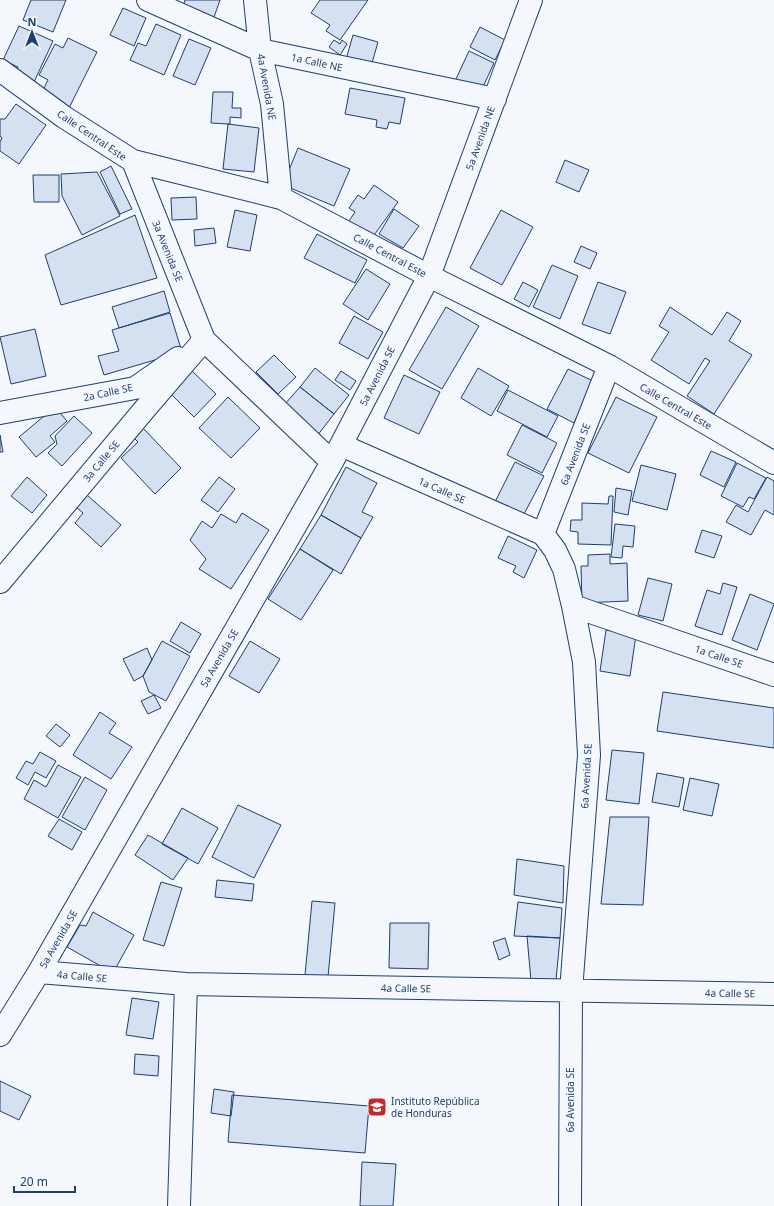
<svg xmlns="http://www.w3.org/2000/svg" width="774" height="1206" viewBox="0 0 774 1206" font-family="'Noto Sans',sans-serif">
<style>
.building{fill:#d5e0f0;stroke:#1d3f73}
.lines{fill:none;stroke-linecap:round;stroke-linejoin:round}
.minor-casing{stroke:#1d3f73;stroke-width:24}
.minor{stroke:#f4f7fb;stroke-width:22}
.labels{text-anchor:middle;stroke-width:3;stroke-linejoin:round;paint-order:stroke}
.street-label{font-size:10px;fill:#1d3f73;stroke:#f4f7fb}
.poi-label{font-size:10px;fill:#1d3f73;stroke:#f4f7fb;text-anchor:start}
</style>
<rect width="100%" height="100%" fill="#f4f7fb"/>
<path class="building" d="M31,0h35l-13,32 -30,-12z
M185,0h35l-7,20 -31,-11z
M320,0h48l-28,40 -14,-9 4,-6 -19,-12z
M123,8l23,10 -12,28 -24,-11z
M156,24l25,11 -17,40 -34,-15 8,-17 8,3z
M19,26l34,15 -19,41 -19,-8 3,-7 -15,-7z
M480,27l25,13 -10,20 -25,-13z
M353,35l25,7 -8,28 -25,-7z
M68,38l29,14 -28,56 -28,-14 7,-14 -9,-5 16,-31 8,4z
M189,39l22,9 -16,37 -22,-9z
M334,40l6,4 2,-4 5,4 -7,11 -11,-8z
M469,51l25,12 -13,28 -25,-12z
M350,88l55,10 -5,26 -11,-2 -2,7 -11,-2 1,-7 -32,-6z
M213,92h20l-1,16h9v10l-11,-1v7h-2l-17,-1z
M16,104l30,21 -27,39 -19,-13v-9l2,-4 -2,-2v-17h5z
M228,124l31,4 -5,44 -31,-3z
M298,148l52,21 -16,37 -51,-21z
M565,160l24,10 -10,22 -23,-10z
M111,166l21,43 -12,5 -20,-42z
M97,172l23,44 -38,19 -20,-39 -1,-22z
M33,175h26v27h-25z
M374,185l24,17 -26,36 -23,-17 6,-9 -6,-4 9,-13 6,4z
M196,197l1,22 -25,1 -1,-22z
M394,209l25,17 -16,22 -24,-14z
M235,210l22,5 -7,36 -23,-4z
M501,210l32,17 -31,58 -32,-17z
M135,215l22,63 -96,27 -16,-50z
M214,228l2,15 -21,3 -1,-16z
M317,234l50,26 -12,23 -51,-25z
M581,246l16,7 -7,16 -16,-7z
M552,265l26,11 -18,43 -27,-12z
M366,269l24,15 -22,36 -25,-16z
M523,282l15,8 -9,17 -15,-8z
M598,282l28,10 -16,42 -28,-10z
M164,291l6,21 -51,16 -7,-21z
M446,307l33,19 -37,63 -33,-19z
M670,307l42,28 15,-23 14,9 -12,20 23,14 -38,59 -27,-18 23,-35 -5,-3 -16,26 -38,-24 18,-28 -10,-6z
M170,313l12,39 -78,23 -6,-19 21,-5 -7,-21z
M354,316l29,16 -15,27 -29,-16z
M35,329l11,47 -35,8 -11,-47z
M274,355l22,22 -18,17 -22,-22z
M315,368l34,27 -15,19 -34,-27z
M478,368l31,18 -18,30 -30,-18z
M568,369l27,13 -21,41 -27,-14z
M191,370l25,24 -22,23 -25,-25z
M341,371l15,10 -6,9 -15,-10z
M404,375l36,17 -21,42 -35,-16z
M300,387l34,27 -17,22 -32,-32z
M508,390l50,26 -11,21 -50,-26z
M228,397l32,31 -29,30 -32,-30z
M616,397l41,20 -28,56 -41,-20z
M55,407l12,14 -17,15 5,6 -19,15 -17,-20z
M74,416l18,17 -30,33 -14,-13 9,-9 -2,-8z
M522,425l35,18 -15,30 -35,-18z
M142,427l39,41 -26,26 -34,-36 17,-16 -6,-6z
M0,435l3,17h-3z
M711,451l25,11 -12,25 -24,-12z
M515,462l29,14 -21,40 -28,-14z
M737,463l29,15 -12,21 -5,-2 -6,10 -22,-11z
M641,465l35,9 -9,36 -35,-9z
M346,467l31,16 -15,29 11,5 -12,21 -40,-23z
M27,477l20,18 -15,18 -21,-17z
M219,477l16,12 -17,23 -17,-12z
M767,477l7,4v34l-9,-5 -14,25 -25,-13 10,-17 12,7z
M616,488l16,3 -4,24 -14,-3z
M87,495l34,30 -20,22 -26,-24 8,-10 -7,-6z
M609,496h4l-2,49 -33,-1v-12l-8,-1 1,-11h11v-17l26,1z
M242,513l27,17 -38,59 -32,-20 7,-10 -16,-19 12,-19 10,7 9,-14 15,9z
M321,515l40,23 -20,36 -41,-25z
M615,524l20,2 -2,21 -10,-1 -1,12 -11,-1z
M702,530l20,6 -8,22 -19,-6z
M508,536l29,14 -13,28 -11,-6 3,-6 -18,-8z
M300,549l33,21 -32,50 -33,-21z
M610,554v10l17,-1 1,38 -46,2 -1,-37h7v-11z
M648,578l24,6 -9,37 -25,-6z
M723,583l14,4 -15,48 -27,-9 12,-36 13,4z
M750,594l24,10 -17,46 -25,-10z
M181,622l20,12 -11,19 -20,-12z
M606,630l30,5 -6,41 -30,-5z
M162,641l28,15 -24,45 -17,-9 -6,-16z
M250,641l30,18 -21,34 -30,-17z
M147,648l5,12 -9,16 -9,5 -11,-22z
M663,692l111,16v40l-117,-17z
M154,695l7,13 -13,6 -7,-13z
M100,712l16,11 -7,10 23,14 -21,32 -38,-24z
M56,724l14,11 -10,12 -14,-11z
M612,750l32,3 -5,51 -33,-4z
M40,752l16,9 -10,17 -11,-6 -7,13 -12,-7 10,-17 7,3z
M58,765l23,12 -23,41 -34,-19 10,-19 12,7z
M657,773l27,5 -5,29 -27,-5z
M85,777l22,13 -22,40 -23,-13z
M690,778l29,6 -7,32 -29,-6z
M238,805l43,20 -27,53 -42,-21z
M182,808l36,20 -20,36 -36,-20z
M610,817h39l-6,88 -42,-1z
M59,819l23,13 -10,18 -24,-14z
M148,835l40,23 -15,22 -38,-25z
M517,859l47,7 -1,37 -49,-8z
M217,880l37,4 -2,17 -37,-4z
M161,882l21,6 -18,58 -21,-6z
M312,901l23,2 -7,74 -23,-2z
M518,902l44,6 -2,30 -46,-2z
M93,912l41,23 -21,38 -46,-26 13,-22 6,1z
M390,923h39l-1,46 -39,-1z
M527,936l33,2 -4,42 -25,1z
M505,938l5,17 -11,5 -6,-18z
M132,998l27,4 -6,37 -27,-4z
M135,1054l24,2 -1,20 -24,-2z
M0,1081l31,15 -12,24 -19,-9z
M214,1089l20,3 -3,24 -20,-3z
M232,1095l137,11 -4,47 -137,-11z
M362,1162l34,2 -3,42h-33z"/>
<g class="lines">
<g class="minor-casing">
<path id="minor" d="M148,0l112,50 235,49
M255,0l5,50 12,54 9,94
M0,70l64,47 69,44 148,37 148,78 180,90 165,97
M133,161l71,179 128,122
M0,413l135,-25 43,-30
M341,445l202,89
M0,582l144,-172 60,-70
M573,606l201,69
M39,972l147,12 588,10
M0,1035l39,-63 293,-510 97,-186 102,-276
M179,1206l7,-222
M570,1206l1,-215 18,-236 -5,-93 -11,-56 -9,-37 -9,-19 -12,-16 66,-168"/>
</g>
<use href="#minor" class="minor"/>
</g>
<defs>
<g id="school-square" transform="scale(1)"><rect x="-9" y="-9" width="18" height="18" rx="4" fill="#c62828" stroke="#f4f7fb"/><path d="M0-5L7-2L0 1L-7-2ZM-4 1L0 2.5L4 1V4Q0 6-4 4Z" fill="#fff"/></g>
</defs>
<g fill-rule="evenodd">
<use href="#school-square" x="377" y="1107"/>
</g>
<g class="labels">
<g class="street-label">
<text transform="translate(317 62) rotate(12)" y="4">1a Calle NE</text>
<text transform="translate(267 87) rotate(80)" y="4">4a Avenida NE</text>
<text transform="translate(92 135) rotate(34)" y="4">Calle Central Este</text>
<text transform="translate(480 138) rotate(-70)" y="4">5a Avenida NE</text>
<text transform="translate(168 251) rotate(68)" y="4">3a Avenida SE</text>
<text transform="translate(390 255) rotate(28)" y="4">Calle Central Este</text>
<text transform="translate(377 376) rotate(-63)" y="4">5a Avenida SE</text>
<text transform="translate(108 392) rotate(-12)" y="4">2a Calle SE</text>
<text transform="translate(676 406) rotate(30)" y="4">Calle Central Este</text>
<text transform="translate(575 454) rotate(-69)" y="4">6a Avenida SE</text>
<text transform="translate(101 461) rotate(-50)" y="4">3a Calle SE</text>
<text transform="translate(442 490) rotate(24)" y="4">1a Calle SE</text>
<text transform="translate(719 656) rotate(19)" y="4">1a Calle SE</text>
<text transform="translate(219 658) rotate(-60)" y="4">5a Avenida SE</text>
<text transform="translate(586 776) rotate(-87)" y="4">6a Avenida SE</text>
<text transform="translate(58 939) rotate(-60)" y="4">5a Avenida SE</text>
<text transform="translate(82 976) rotate(5)" y="4">4a Calle SE</text>
<text transform="translate(406 988) rotate(1)" y="4">4a Calle SE</text>
<text transform="translate(730 993) rotate(1)" y="4">4a Calle SE</text>
<text transform="translate(570 1100) rotate(-90)" y="4">6a Avenida SE</text>
</g>
<g class="poi-label">
<text x="391" y="1105">Instituto República<tspan x="391" dy="12">de Honduras</tspan></text>
</g>
</g>
<g transform="translate(32 32)" stroke="#f4f7fb" stroke-width="3" paint-order="stroke">
<path d="M0-3L7 15L0 10L-7 15Z" fill="#1d3f73"/>
<text y="-6" font-size="11" font-weight="bold" text-anchor="middle" fill="#1d3f73">N</text>
</g>
<path d="M14 1186v6h61v-6" fill="none" stroke="#1d3f73" stroke-width="2"/>
<text x="20" y="1186" font-size="12" fill="#1d3f73" stroke="#f4f7fb" stroke-width="3" paint-order="stroke">20 m</text>
</svg>
